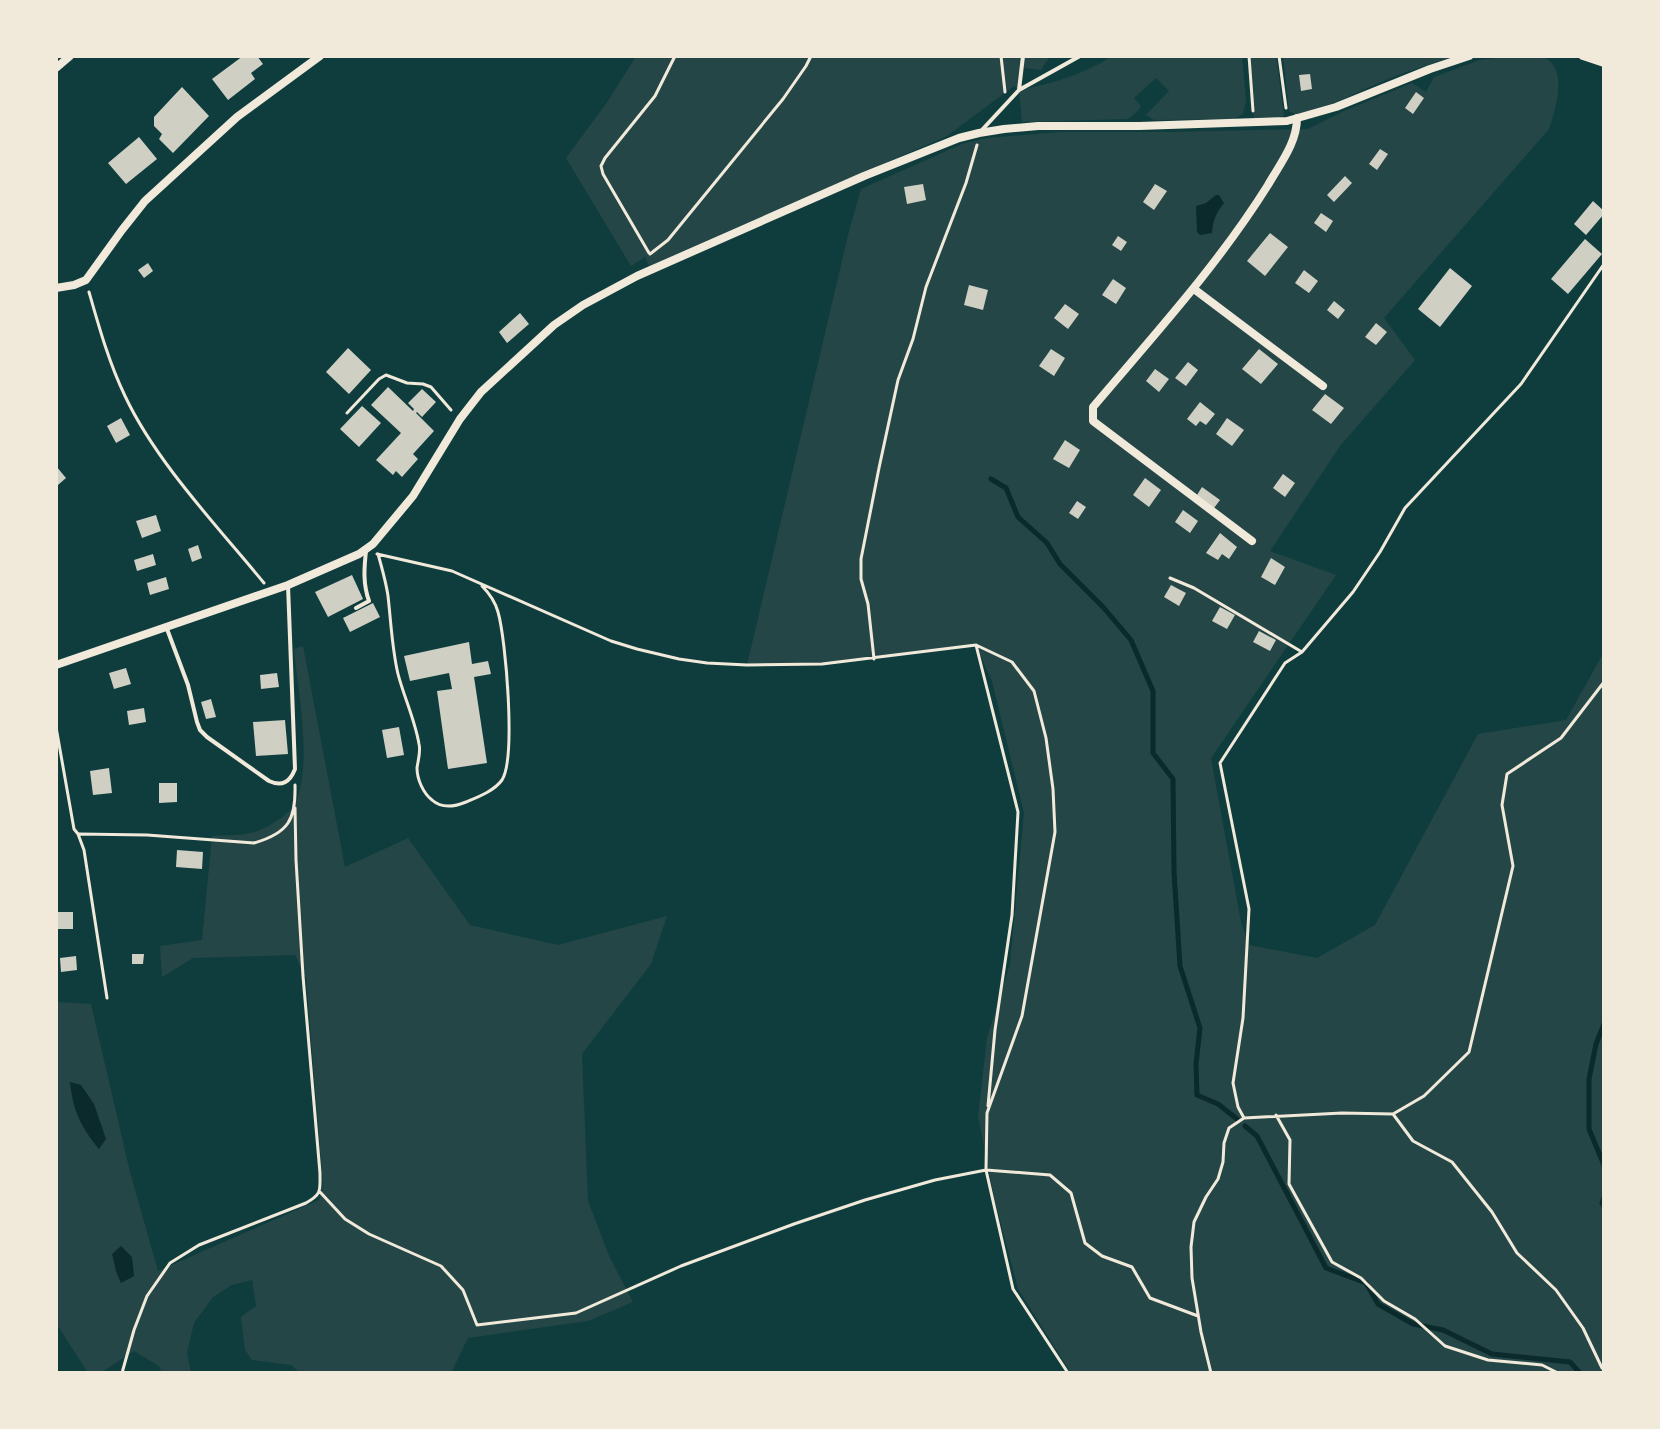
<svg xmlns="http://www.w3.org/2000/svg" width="1660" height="1429" viewBox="0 0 1660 1429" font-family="Overpass,sans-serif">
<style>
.green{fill:#244646}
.water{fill:#0a2a2b}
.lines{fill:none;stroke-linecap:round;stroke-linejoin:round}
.stream{stroke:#0a2a2b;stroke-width:5}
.building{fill:#cfcfc3}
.path{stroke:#f1e9da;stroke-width:3}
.service{stroke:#f1e9da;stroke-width:4}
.minor{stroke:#f1e9da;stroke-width:8}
</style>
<rect width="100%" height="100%" fill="#0f3d3e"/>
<path class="green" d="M636,56h414l-9,14 -18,-2 -3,22c33,-7 63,-15 92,-34h130l4,45 -3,13 -9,5 -80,1 -8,-5 23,-24 -13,-13 -22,20 7,8 -3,5 -10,8 -106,3 -3,-32 -5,-4 -67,50 -298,130 -4,-9 -14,9 -65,-108 42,-57z
M1249,56h27l8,60 -30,7z
M1283,56h173c-26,8 -52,16 -77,27 -27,11 -53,26 -82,32l-8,-4z
M1539,56c31,7 17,52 10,73l-165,189 31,42 -75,86 -70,105 66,24 -125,183 30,164 8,23 68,13 58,-33 103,-191 88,-14 38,-68v721h-533l-53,-84 -24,-92 -16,-81 9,-78 23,-74 14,-151 -32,-132 -16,-35 -154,18 -75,1 102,-434 12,-42 101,-45 24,-6 75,-6h106l141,-3 36,-18 68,-28 14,9 8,-15 46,-17 25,-3z
M303,646l42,221 63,-29 62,87 88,20 109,-29 -16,48 -69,90 6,147 22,57 23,44 -45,19 -120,17 -17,35h-151l-9,-8 -39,-5 -7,-10 -4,-33 15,-11 -4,-26 -20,5 -19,12 -19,26 -7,30 4,20h-29l-3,-7 -25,-15 -34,22h-12l-32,-50v-321l35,2 39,168 28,99 161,-71 4,-16 -17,-206 -11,-23 -102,3 -31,19 -2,-31 42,-6 10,-104c14,-1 30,0 43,-4 11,-3 36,-19 40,-28 18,-40 3,-111 -1,-155z"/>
<path class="water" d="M1216,195h3l5,8c-8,10 -11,17 -12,30l-12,2 -3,-3 -1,-26 10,-3z
M70,1082l11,3 13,19 12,35 -7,10c-18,-22 -26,-38 -29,-67z
M121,1246l11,11 2,19 -13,7 -5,-12 -4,-17z"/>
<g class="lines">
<path class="stream" d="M991,479l15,9 12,29 29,26 13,21 43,43 28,33 22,51v62l20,26 1,93 6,94 20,62 -4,36 1,31 21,9 19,15
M1604,1024l-8,20 -7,35v50l15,36
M1245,1126l12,10 69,132 40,15 12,21 35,20 30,6 49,24 78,8 10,11
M1604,1198l-2,5 2,3"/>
</g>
<path class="building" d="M243,56h14l6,8 -12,9 4,6 -27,21 -16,-21z
M1310,74l2,15 -11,2 -2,-16z
M182,87l27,29 -36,37 -14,-14 3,-5 -8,-8v-9z
M1416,92l8,6 -11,16 -8,-6z
M139,137l18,22 -31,25 -18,-21z
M1380,149l8,5 -11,16 -8,-6z
M1345,176l7,7 -18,19 -7,-7z
M923,184l3,16 -19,4 -3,-17z
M1155,184l12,7 -13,19 -11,-8z
M1593,201l11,10v3l-18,21 -12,-11z
M1321,213l12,8 -7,11 -12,-9z
M1270,233l18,14 -23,29 -18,-15z
M1118,236l9,6 -6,9 -9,-6z
M1585,239l17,15 -34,40 -17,-15z
M148,263l5,8 -9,7 -6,-8z
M1450,268l22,18 -32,41 -22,-18z
M1304,270l14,11 -9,12 -14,-10z
M1113,279l13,9 -10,16 -14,-9z
M969,285l19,5 -5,20 -19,-5z
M1334,301l11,9 -7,9 -11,-9z
M1065,304l14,10 -11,15 -14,-11z
M520,313l9,11 -22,19 -8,-11z
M1376,323l11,9 -11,13 -11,-8z
M348,348l23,22 -22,24 -23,-22z
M1051,349l14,9 -11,18 -15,-10z
M1259,349l19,15 -17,20 -19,-15z
M1188,362l10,8 -12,16 -11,-8z
M1155,369l14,10 -10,13 -13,-11z
M388,387l25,24 1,-2 -6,-6 14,-14 14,13 -14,15 -5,-5 -1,1 18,18 -21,23 5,5 -16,18 -6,-6 -3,4 -17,-15 25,-27 -30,-28z
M1325,394l19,14 -13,16 -19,-14z
M1200,402l15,12 -9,11 -6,-4 -4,5 -9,-7z
M362,406l19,17 -22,24 -19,-18z
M121,418l9,17 -14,8 -9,-17z
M1227,418l17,12 -12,16 -16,-12z
M1065,440l15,10 -11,18 -16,-9z
M56,466l10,12 -8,7 -2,-2z
M1283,474l12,9 -10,14 -12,-9z
M1145,478l16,12 -12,17 -16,-12z
M1202,487l18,13 -6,8 -17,-13z
M1077,501l9,6 -8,12 -9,-6z
M1183,510l15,11 -8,12 -15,-11z
M156,515l5,16 -19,7 -6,-17z
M1220,533l17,14 -8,12 -7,-5 -4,6 -12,-7z
M198,545l4,13 -10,4 -4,-13z
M153,554l3,11 -19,6 -3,-11z
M1271,558l14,9 -10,18 -14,-8z
M352,575l11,24 -35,18 -13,-25z
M166,577l3,12 -19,6 -3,-12z
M1171,585l15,8 -7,13 -15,-9z
M373,603l7,14 -30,15 -7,-14z
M1220,607l15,8 -8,14 -15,-8z
M1259,631l17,9 -6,11 -17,-9z
M469,642l3,22 16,-3 3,13 -17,3 13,86 -39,6 -11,-78 15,-2 -3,-16 -39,8 -6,-25z
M126,668l5,16 -17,5 -5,-16z
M277,673l2,14 -18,2 -1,-14z
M211,699l5,18 -10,2 -5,-17z
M144,708l2,14 -17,3 -2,-14z
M285,720l3,34 -32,2 -3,-34z
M399,727l5,28 -17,3 -5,-28z
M109,768l3,25 -19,2 -3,-24z
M159,783h18v19l-18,1z
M177,850l26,2 -1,17 -26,-2z
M56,912h17v17h-17z
M132,954h12l-1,10h-11z
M76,956l1,14 -16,2 -1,-14z"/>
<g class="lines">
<path class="path" d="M1001,56l4,36
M1249,56l4,55
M1279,56l7,52
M649,253l-46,-79 -2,-8 4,-8 50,-62 20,-40
M650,254l18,-14 115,-141 23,-33 5,-10
M89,292c10,35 20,71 36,104 31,66 93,131 139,187
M347,413l32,-34 7,-4 21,8 16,1 8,3 20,23
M377,554l75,17 159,70 26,8 42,10 28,4 40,2 75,-1 154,-19 36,17 22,29 12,47 7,51 2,43 -33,184 -35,97 -1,57 27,119 55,84
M378,554c4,14 8,28 10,42 3,26 4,53 10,78 6,23 17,46 21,70 2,8 -1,16 -2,24 0,11 6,25 15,32 10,9 22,7 34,2 12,-5 28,-11 36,-22 14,-22 4,-140 -4,-168 -3,-11 -8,-18 -16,-26
M1170,578l24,10 108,64 -17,11 -65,100 29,146 -6,109 -10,65 5,24 6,11
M976,645l42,167 -6,103 -17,115 -7,76
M1302,652l51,-60 27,-40 25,-44 116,-124 83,-120
M874,659l-6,-55 -7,-25v-20l18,-91 19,-88 15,-41 13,-52 40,-104 11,-38
M56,727l18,102 4,5 6,16 23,148
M79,834l68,1 107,8c35,-10 42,-24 41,-58
M1393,1114l20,27 39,21 40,50 25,41 39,37 27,38 19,40 2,1
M1276,1115l14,25 -1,44 43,78 29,16 23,23 31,18 30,27 43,14 54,5 16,8
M320,1192l25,27 24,15 72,32 22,24 14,35 99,-12 105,-47 113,-42 71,-24 70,-20 51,-10 64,5 21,18 14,50 17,13 30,11 18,31 48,18
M122,1373l12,-43 13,-34 23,-33 29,-18 107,-42c16,-9 14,-12 14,-30l-17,-197 -7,-116 -1,-52
M1211,1373l-10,-41 -9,-54 -1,-31 3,-25 12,-25 12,-18 5,-17 1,-19 5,-15 15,-10 98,-5 51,1 31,-18 45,-44 44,-186 -11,-61 5,-31 54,-36 43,-56"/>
<path class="service" d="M1019,90l4,-34
M981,131l38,-41 61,-34
M356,608l13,-7c-6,-17 -5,-32 -3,-50
M167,629l21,56 9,37 3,8 7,7 62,44c13,6 21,1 26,-12l-7,-184"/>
<path class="minor" d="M1583,56l21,7
M56,68l14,-12
M56,288l18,-3 12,-5 36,-50 23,-29 92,-84 83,-61
M1194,289l129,97
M1252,541l-159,-120v-14c61,-72 125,-142 175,-222 12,-21 29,-42 29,-67
M56,665l232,-80 71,-31 14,-10 40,-48 47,-77 21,-27 73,-67 29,-20 54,-29 227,-100 95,-38 20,-5 25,-4 34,-3h101l148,-5 49,-14 94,-38 39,-13"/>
</g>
<rect width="1660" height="1429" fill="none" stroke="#f1e9da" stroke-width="116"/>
</svg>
